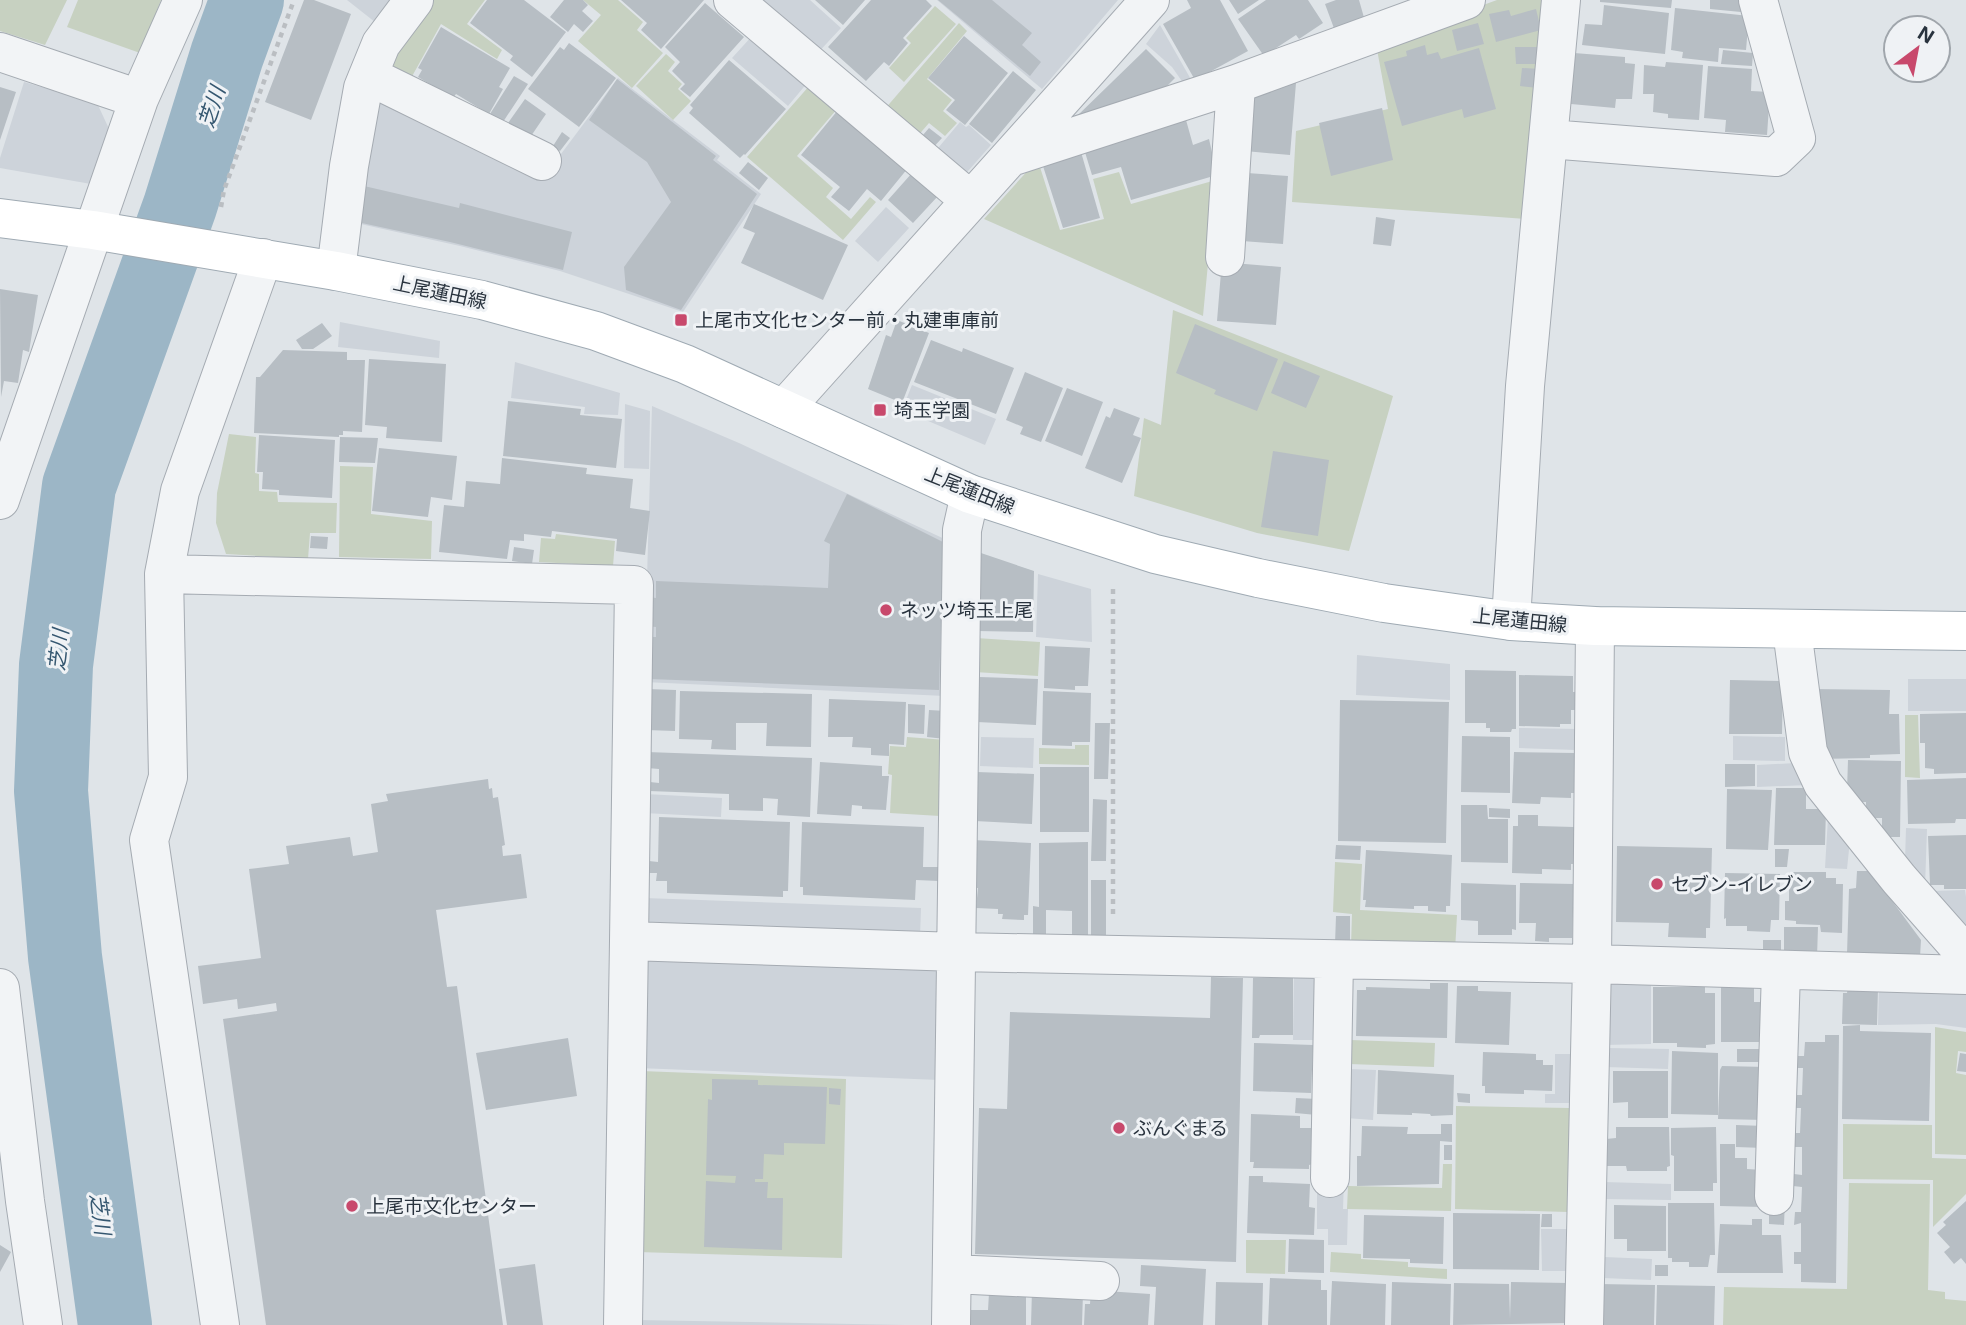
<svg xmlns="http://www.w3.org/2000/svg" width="1966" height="1325" viewBox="0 0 1966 1325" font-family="Inter,'Noto Sans JP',sans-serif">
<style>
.built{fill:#cdd3da}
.green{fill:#c7d1c1}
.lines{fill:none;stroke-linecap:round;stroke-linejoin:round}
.river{stroke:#9cb6c6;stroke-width:74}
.building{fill:#b7bec4}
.minor-casing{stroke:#a5abb2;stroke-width:40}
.major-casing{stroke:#9faab3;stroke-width:40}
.path{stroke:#babec2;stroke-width:4.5;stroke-dasharray:5 5;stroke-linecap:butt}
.minor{stroke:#f2f4f6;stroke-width:38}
.major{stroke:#fff;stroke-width:38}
.poi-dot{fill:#c8496c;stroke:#eff2f5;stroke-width:2.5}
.labels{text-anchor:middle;stroke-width:6;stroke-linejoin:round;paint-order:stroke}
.street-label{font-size:19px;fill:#29333e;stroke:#eff2f5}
.poi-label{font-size:19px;fill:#29333e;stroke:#eff2f5;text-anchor:start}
.water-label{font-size:21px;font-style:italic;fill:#355770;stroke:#eff2f5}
</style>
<rect width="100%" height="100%" fill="#dfe4e8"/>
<path class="built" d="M347,0h54l-21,26z
M763,0h47l31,28 -27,29 -56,-51z
M937,0h181l-76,89z
M1160,25l33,58 -7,4 -14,-20 -26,-23z
M753,35l55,47 -20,24 -56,-48z
M618,78l102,78 -3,4 44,34 -78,118 -123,-41 -100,-25 -104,-23 17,-118 14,-7 159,76z
M24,82l73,21 13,28 -19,53 -91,-16v-10z
M960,122l6,5 3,-2 22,20 -30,34 -28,-25z
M886,207l23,21 -31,34 -23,-21z
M340,322l100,19 -1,17 -101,-11z
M515,362l105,31 -2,22 -34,-1 1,-7 -74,-9z
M912,385l84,34 -11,26 -83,-35z
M625,404l25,7 -1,58 -25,-1z
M652,406l87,37 212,99 -6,154 -301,-14z
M1038,574l53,15 1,53 -56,-5z
M1357,655l93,9v36l-94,-5z
M1908,679h58v32h-58z
M1519,728l58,1 -1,21 -57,-2z
M1733,736l52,1v24l-52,-1z
M981,737l53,1 -1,30 -53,-2z
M1796,763l13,22 -52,2v-22z
M645,794l77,4 -1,19 -77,-4z
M1828,817l22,23 -3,29 -22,-1z
M1906,828l21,1 -2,58 -20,-26z
M1965,890l1,7v35l-34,-41z
M644,898l277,10 -1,29 -267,-10 -10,-13z
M657,952l275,10 12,16 -4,102 -302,-12 4,-101z
M1294,970l18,1 10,10 -1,59h-28z
M1615,980h36v64l-48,1 -1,-52z
M1879,986l87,3v39l-30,-4 -58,1z
M1606,1048l63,1 -1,20 -62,-2z
M1555,1054h19v49h-29v-9h10z
M1348,1069l28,1 -3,50 -27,-2z
M1317,1181h27l-1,28h5l-1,36h-19v-16h-11z
M1604,1182l67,2v16l-67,-1z
M1541,1229h29v42h-28z
M1604,1257l48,2 -1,21 -48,-2z
M637,1320l268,5h-268z"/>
<path class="green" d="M0,0h67l-22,45 -45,-14z
M78,0h83l-21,53 -73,-26z
M428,0h57l-18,24 35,26 -5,9 -56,-35 -31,56 -24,-14z
M583,0h35l25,22 -6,8 26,23 -31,35 -54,-47 23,-26z
M1497,0h53l-23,219 -235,-17 4,-71 92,-22 -12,-65z
M935,6l21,18 -52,58 -15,-14 22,-25 -5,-5z
M959,23l8,8 -40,48 25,21 -9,11 14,12 -12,13 -16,-13 -13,15 -32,-28z
M666,54l9,8 -7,9 14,13 -4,5 13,12 -18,19 -37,-34z
M810,85l27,24 -40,47 36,32 -7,9 25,22 19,-22 6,5 -33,38 -96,-83z
M1039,164l21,66 44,-11 -11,-40 26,-7 12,32 85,-24 -13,136 -219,-97 47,-52z
M1173,310l220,86 -44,155 -92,-18 -123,-37 10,-78 17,7z
M229,434l27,3 -1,36 4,1v17l18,1 1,10 59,1 -1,30h-26l-2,26 -82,-5 -10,-31 1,-30z
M340,466l33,1 -2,47 61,7 -1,38 -92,-2z
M556,534l59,7 -2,25 -74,-4 2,-24 14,1z
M976,638l64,4 -2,34 -63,-4z
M1905,715h13l2,63 -15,-1z
M907,737l39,3 -6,76 -50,-3 2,-38 -4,-1 2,-28 16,1z
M1075,745h14v20l-50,-1v-16l36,1z
M1335,862l27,2 -2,46 97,5 -2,36 -104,-5 1,-32 -19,-2z
M1935,1027l31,5v20l-8,-1 -2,22 10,2v80l-31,-1z
M1350,1040l85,3 -1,24 -85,-3z
M641,1071l205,8 -4,179 -205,-6z
M1456,1106l114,2 -2,104 -113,-3z
M1843,1124l89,1v33l34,1v35l-33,33v-47l-90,-1z
M1443,1164h9l-1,47 -104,-2 1,-23 94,2z
M1849,1183l81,1 -2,106 17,2v7l21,2v24h-243l1,-38 123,2z
M1246,1240h40l-1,34 -39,-1z
M1331,1252l30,2v5l47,3v5l39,2v10l-117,-7z"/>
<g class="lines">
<path class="river" d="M115,1325l-50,-368 -14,-166 5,-126 23,-179 101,-280 47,-151 20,-55"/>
</g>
<path class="building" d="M304,0h10l37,14 -40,106 -46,-18z
M487,0h37l42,32 -34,45 -22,-17 3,-4 -43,-33z
M564,0h19l5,5 -6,6 11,10 -10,11 -9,-8 -6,8 -18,-15z
M621,0h83l-43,49 -20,-19 6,-7z
M815,0h50l-22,25z
M871,0h55l6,6 -29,32 5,5 -19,23 -5,-4 -18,19 -38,-34z
M938,0h54l40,33 -10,12 19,17 -11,14z
M1187,0h33l28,51 -53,29 -32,-56 28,-16z
M1229,0h30l-21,14z
M1266,0h42l15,23 -24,16 -3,-4 -32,21 -26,-37z
M1336,0h23l6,21 -30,10 -10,-27z
M1600,0h72l-1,8 -71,-6z
M1710,0h32l-1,12 -31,-3z
M705,3l39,34 -54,60 -10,-8 5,-5 -13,-13 8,-9 -15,-15z
M1604,5l65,8 -4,41 -83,-9 3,-21 17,1z
M1675,8l74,8 -3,34 -27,-2 -1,14 -36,-4 1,-6 -12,-2z
M1536,9l5,21 -45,12 -7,-28 20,-4 2,6z
M1478,23l6,21 -27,7 -5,-21z
M441,27l69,41 -11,19 4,2 -14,25 -33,-20 -3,4 -35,-21 4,-7 -4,-2z
M964,36l44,37 -43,52 -19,-15 9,-10 -27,-22z
M569,43l47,35 -37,49 -51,-38 32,-42 4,3z
M1425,45l2,10 11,-3 3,7 38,-11 17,61 -32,9 -2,-9 -60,17 -18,-64 23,-6 -1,-5z
M1515,47h24v17h-23z
M1146,49l29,29 -16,16 -5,-4 -15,14 -63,13z
M1723,50l30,3 -1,13 -31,-2z
M1574,53l51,4v6l10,1 -3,35h-16l-1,9 -44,-4z
M729,60l57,49 -41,46 -1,-1 -4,4 -51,-45 4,-5 -3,-3z
M1666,62l37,3 -4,55 -31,-2v-4l-15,-2 1,-18h-11l1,-29 21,2z
M1708,66l44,3 -1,22 19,1 -3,43 -42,-3 1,-12 -22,-2z
M1522,68l18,1 -2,19 -18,-2z
M1013,71l23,19 -44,53 -23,-19z
M514,76l14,8 -25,38 -13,-8z
M617,79l99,77 -3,4 44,34 -76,116 -55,-20 -2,-23 47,-65 -24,-40 -58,-42z
M1276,81l20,2 -6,72 -45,-4 9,-56z
M0,87l16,5 -16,48z
M525,99l21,15 -17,25 -21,-16z
M1382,108l11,52 -62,16 -12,-53z
M838,110l70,58 -27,33 -14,-12 -18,22 -18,-14 9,-10 -39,-32z
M1186,120l7,25 16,-6 8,36 -86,25 -10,-33 -29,8 -8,-26z
M929,128l13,10 -13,14 -12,-10z
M562,132l8,6 -10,13 -7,-5z
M1081,152l19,66 -37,10 -21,-65z
M748,162l20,16 -9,12 -20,-17z
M912,173l26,23 -25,27 -25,-23z
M1247,173l41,3 -5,68 -41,-3z
M364,186l95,22 1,-5 112,29 -9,38 -113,-28 -93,-20z
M754,204l94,41 -25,55 -82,-37 14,-30 -12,-5z
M1376,217l19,3 -4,26 -18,-2z
M1233,263l48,4 -5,58 -59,-4 4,-49z
M0,289l38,6 -9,57 -6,-2 -5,33 -14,-2 -3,16z
M897,320l32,13 -27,70 -34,-14 18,-54 5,2z
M322,323l10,13 -19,13h-11l-6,-9z
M1195,324l83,35 -21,52 -43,-17 2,-4 -40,-17z
M931,340l31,12 1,-4 51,20 -18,46 -82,-32z
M283,350l64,2v8h18l-3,72 -19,-1v4h-4v2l-85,-4 2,-56h4z
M369,359l77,5 -4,78 -56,-4 1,-11 -22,-2z
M1284,361l36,15 -14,32 -35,-15z
M1025,372l38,16 -22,54 -21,-8 3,-7 -17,-7z
M1067,388l36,14 -21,54 -37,-15z
M508,401l73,8 -1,6 42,4 -6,49 -113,-12z
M1114,408l26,10 -7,17 8,3 -19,45 -37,-15 21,-52 4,2z
M259,435l76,5 -3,58 -53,-3v-5l-17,-1 1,-17h-6z
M340,437l38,1 -3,25 -36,-1z
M379,448l78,8 -5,44 -21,-3 -3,20 -56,-6z
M1273,451l56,9 -11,76 -57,-9z
M502,458l85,10 -1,6 47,5 -3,29 20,3 -5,44 -29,-4 1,-12 -65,-8 -1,6 -27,-3v7l-14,-1 -3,19 -68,-7 5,-47 20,2 2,-26 34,3z
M847,494l100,50 -4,8 -4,138 -290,-11 1,-42h6v-10l-10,-1 2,-29 8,1v-17l172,7 2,-44 -6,-3z
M311,536l17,1 -1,12 -17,-1z
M514,547l20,3 -2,14 -20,-3z
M978,552l56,19 -1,61 -56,-1z
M1045,646l45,2 -2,38h-13v4l-31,-2z
M1465,670l51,1v58h-4l-1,3h-21v-4h-4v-5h-21z
M1519,675l54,1v16h4l-1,18h-5v14h-11v3l-41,-1z
M979,677l59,2 -2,46 -59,-3z
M1730,680l53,1 -1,53h-53z
M647,689l29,1 -1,41 -29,-1z
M1812,689l78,1 -1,24h10l1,40 -30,1v3l-52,1z
M680,691l132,3 -1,53 -45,-1 1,-23h-31v27l-25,-1 1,-9 -33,-1z
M1043,691l48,2 -1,49h-18v4l-30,-1z
M829,699l77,3 -2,43 -15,-1v12l-18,-1v-7l-19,-1 1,-10h-25z
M1340,700l109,2 -3,141 -108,-2z
M908,704l17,1 -1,29 -16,-1z
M929,710l17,1 -1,28 -18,-2z
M1966,713v60l-32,1v-5l-9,-1v-25h-5v-29z
M1095,723h15l-2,56h-14z
M1462,736l48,1v56l-49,-1z
M647,752l165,6 -2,59 -33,-2 1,-16 -15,-1v13l-34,-1v-16l-80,-3 1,-9 9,1v-14l-12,-1z
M1514,752l61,1 -1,40h-3v5l-30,-1 -1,7 -28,-1z
M1848,760l53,1 -1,76h-18v-19h-16v-16h-12v-10l-7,-1z
M820,762l62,4v10h7l-3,34 -24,-1v-3l-10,-1 -1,11 -34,-2z
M1725,764h30v22l-30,1z
M1040,767h49v65h-49z
M977,772l57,2 -2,50 -57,-3z
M1966,778v41h-10l-1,4 -47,1 -1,-44z
M488,779l1,10 3,-1 1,10 5,-1 7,48 -3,1 1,10 18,-2 6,44 -91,12 11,77 10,-1 46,339h-237l-43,-306 54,-8 -1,-8 -38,6 -1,-10 -34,5 -5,-38 63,-8 -12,-89 40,-5 -3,-18 64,-9 3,19 25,-4 -7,-48 17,-3 -2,-7z
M1776,788h30v21h20l-1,36h-51z
M1727,789l45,1 -4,60 -42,-1z
M1093,799l14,1 -1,61h-15z
M1461,805h26l1,14h20v44l-47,-1z
M1489,808l21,1v9l-21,-1z
M1518,815h20v11l36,1v37h-3v6l-29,-1v5l-30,-1 1,-47h5z
M659,817l131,5 -2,69h-5v6l-116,-4v-12h-11l1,-8h-9l1,-12 9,1z
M802,822l122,5 -1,40h16v14l-23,-1 -1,20 -112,-5v-8h-3z
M1966,835v54h-22v-4h-14l-2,-49z
M973,840l58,3 -3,72h-4v5l-22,-1 1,-5h-5v-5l-22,-1 2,-20h-7z
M1088,842v96h-16v-27l-26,-1v25h-13v-29l6,1v-64z
M1336,845l25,1 -1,14 -25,-1z
M1617,846l95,2 -2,80h-4v10l-38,-1 1,-14 -53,-1z
M1775,849h14l-2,18h-12z
M1366,850l86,5 -2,51h-4v6l-18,-1v-5h-14v3l-49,-2 1,-7h-3z
M1857,871h13l51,69 -1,17 -73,-3 2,-65 7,-1z
M1789,872h37v6h10v6h7l-1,49 -21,-1 -1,-7 -24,-1v-3l-11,-1v-19h4z
M1725,873l55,1 -1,46h-8l-1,12 -23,-1v-5h-21v-8l-2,1z
M1091,880h15v58h-15z
M1461,883l55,2v45l-4,-1v6h-34v-14l-17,-1z
M1520,883l54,1 -2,54h-23v4l-14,-1 1,-18h-17z
M1336,916h14v29l-15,-1z
M1784,927h34l-1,30h-33z
M1763,940h18v13l-18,-1z
M1211,977l32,1 -7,284 -261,-8 4,-146 28,1 3,-97 200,6z
M1253,978h40v57h-33l-1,3h-7z
M1430,983h18l-1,55 -91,-2 1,-46h9v-3l64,2z
M1721,985l33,1v16h11v40h-44z
M1457,986h21v5l33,1 -2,53 -54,-2z
M1653,987h52v6h10v51l-9,1v3l-29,-1v-4h-24z
M1848,987l30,1 -1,37 -35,-1 1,-31h4z
M1860,1025v6l71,2 -2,88 -87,-2 1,-93z
M1825,1035h14l-3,248 -35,-1v-18h-7v-12h7v-29l-7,2 1,-13h6l1,-25 -9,-1 1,-12 8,1v-28h-9v-14h7l1,-25h-7v-13h8l1,-27h-8v-12h9l1,-14h20z
M568,1038l9,58 -91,14 -10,-57z
M1254,1043l59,2 -2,48 -58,-2z
M1737,1049h27v13h-27z
M1672,1051l46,2v62l-47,-1z
M1483,1052l53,2v6h7v5h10l-1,26 -28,-1v4l-39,-1v-7h-3z
M1960,1053l6,1v18l-9,-1z
M1722,1066l45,1 -1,53 -48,-1 2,-49z
M1378,1070l76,5 -1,40 -22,1 -1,-2 -18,-1v2l-35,-1z
M1613,1071h55v47h-40v-16l-15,1z
M712,1079l46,1v5l69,2 -2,57 -41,-1v12l-20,-1 -1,25h-8v3h13l-1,16h16l-1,52 -78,-3 2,-66 29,2 1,-7 -30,-1 2,-76 4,1z
M829,1088l12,1 -1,16 -11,-1z
M1457,1093l13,1v9l-12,-1z
M1296,1098l21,1v16l-22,-2z
M1251,1114l49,2v12h14l-1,36 -4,1v4l-56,-1 1,-6h-4z
M1441,1124h11v18l-12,-1 -1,43 -82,2v-30h4l1,-30 46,1 -1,7h34z
M1736,1125l29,1 -1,22 -28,-1z
M1616,1127h53l1,39 -3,1v4h-40l-1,-5h-20v-27l10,-1z
M1716,1127l1,56h-4v8h-39v-35l-3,-1v-27z
M1720,1144h15v14h12v11l16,1v37l-43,-1z
M1444,1145h8v15h-8z
M1249,1176h14v6l47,2 -1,23 6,1 -1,27 -67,-2z
M1769,1199h16l-1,26 -15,-1z
M1966,1201v63l-5,-6 -7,6 -10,-12 6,-5 -13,-14 9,-8 -3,-3z
M1668,1203h46l1,52h-5l-2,12h-19v-5h-17v-4h-4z
M1614,1205l52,1v45h-39v-12h-13z
M1453,1213l87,1 -1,56 -86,-1z
M1542,1214h10v13h-11z
M1364,1215l80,2 -1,47 -33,-1v-4l-47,-1z
M1752,1219h10v16h19l2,38h-66l3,-49 32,1z
M1289,1239l35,1v33l-36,-1z
M0,1245l11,7 -11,20z
M535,1264l8,61h-36l-8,-56z
M1141,1265l65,4 -3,56h-49l2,-38 -16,-1z
M1655,1265h13v11h-13z
M1270,1278l51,2v10h6v35h-59z
M1332,1281l54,3 -1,41h-55z
M1216,1282l47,1 -1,42h-47z
M1392,1282l59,2 -1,41h-59z
M1511,1282l57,1 1,40 -116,2 1,-42 55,1 1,35z
M1599,1284l56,1 -1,40h-56z
M1657,1285l58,1 -1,39h-58z
M1032,1290l51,2 -1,33h-51z
M1091,1290l59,4 -2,31h-64l1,-21h5z
M989,1293l37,1v31h-61v-15h23z"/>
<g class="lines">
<g class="minor-casing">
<path id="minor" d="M733,0l237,200
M0,52l139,47
M369,76l173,85
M1549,139l227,18 20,-19 -38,-138
M1014,156l222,-72 230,-84
M1225,257l11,-173
M336,271l13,-105 14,-78 18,-44 33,-44
M784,409c122,-137 245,-272 366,-409
M0,500l139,-401 44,-99
M164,574l470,11 -5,356
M1511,621l14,-235 36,-386
M1792,630l16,122 15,32 76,95 67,76
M0,988l25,213 18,124
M1330,1178l4,-218
M1774,1196l7,-225
M952,1274l148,7
M220,1325l-71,-485 19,-63 -4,-203 16,-83 83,-233
M623,1325l6,-384 328,11 635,12 374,11
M951,1325l11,-795 8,-36
M1584,1325l8,-361 3,-338"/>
</g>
<g class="major-casing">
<path id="major" d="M0,218l93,12 243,41 146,29 114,31 89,33 285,130 185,60 103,24 126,25 127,18 84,5 371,5"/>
</g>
<path class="path" d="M221,207l3,-17 70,-190
M1113,914v-325"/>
<use href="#minor" class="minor"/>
<use href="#major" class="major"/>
</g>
<g class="poi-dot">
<rect x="674" y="313" width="14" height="14" rx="3.5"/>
<rect x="873" y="403" width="14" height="14" rx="3.5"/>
<circle cx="886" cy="610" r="7"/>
<circle cx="1657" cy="884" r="7"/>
<circle cx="1119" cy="1128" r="7"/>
<circle cx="352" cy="1206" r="7"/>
</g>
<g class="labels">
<g class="street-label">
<text transform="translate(440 292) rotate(12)" y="7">上尾蓮田線</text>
<text transform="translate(970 490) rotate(22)" y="7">上尾蓮田線</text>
<text transform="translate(1520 620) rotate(6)" y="7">上尾蓮田線</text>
</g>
<g class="poi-label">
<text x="695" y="327">上尾市文化センター前・丸建車庫前</text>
<text x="894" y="417">埼玉学園</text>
<text x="900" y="617">ネッツ埼玉上尾</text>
<text x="1671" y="891">セブン-イレブン</text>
<text x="1133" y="1135">ぶんぐまる</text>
<text x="366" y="1213">上尾市文化センター</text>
</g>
<g class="water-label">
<text transform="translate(212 107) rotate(-72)" y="7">芝川</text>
<text transform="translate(59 650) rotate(-84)" y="7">芝川</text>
<text transform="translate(100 1214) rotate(82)" y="7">芝川</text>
</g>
</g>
<g transform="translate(1917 49) rotate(32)"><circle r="33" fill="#eff2f5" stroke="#a0a6ac" stroke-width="2"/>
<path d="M0-5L12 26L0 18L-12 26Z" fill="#c8496c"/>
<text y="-10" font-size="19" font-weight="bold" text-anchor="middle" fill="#29333e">N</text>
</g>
</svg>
